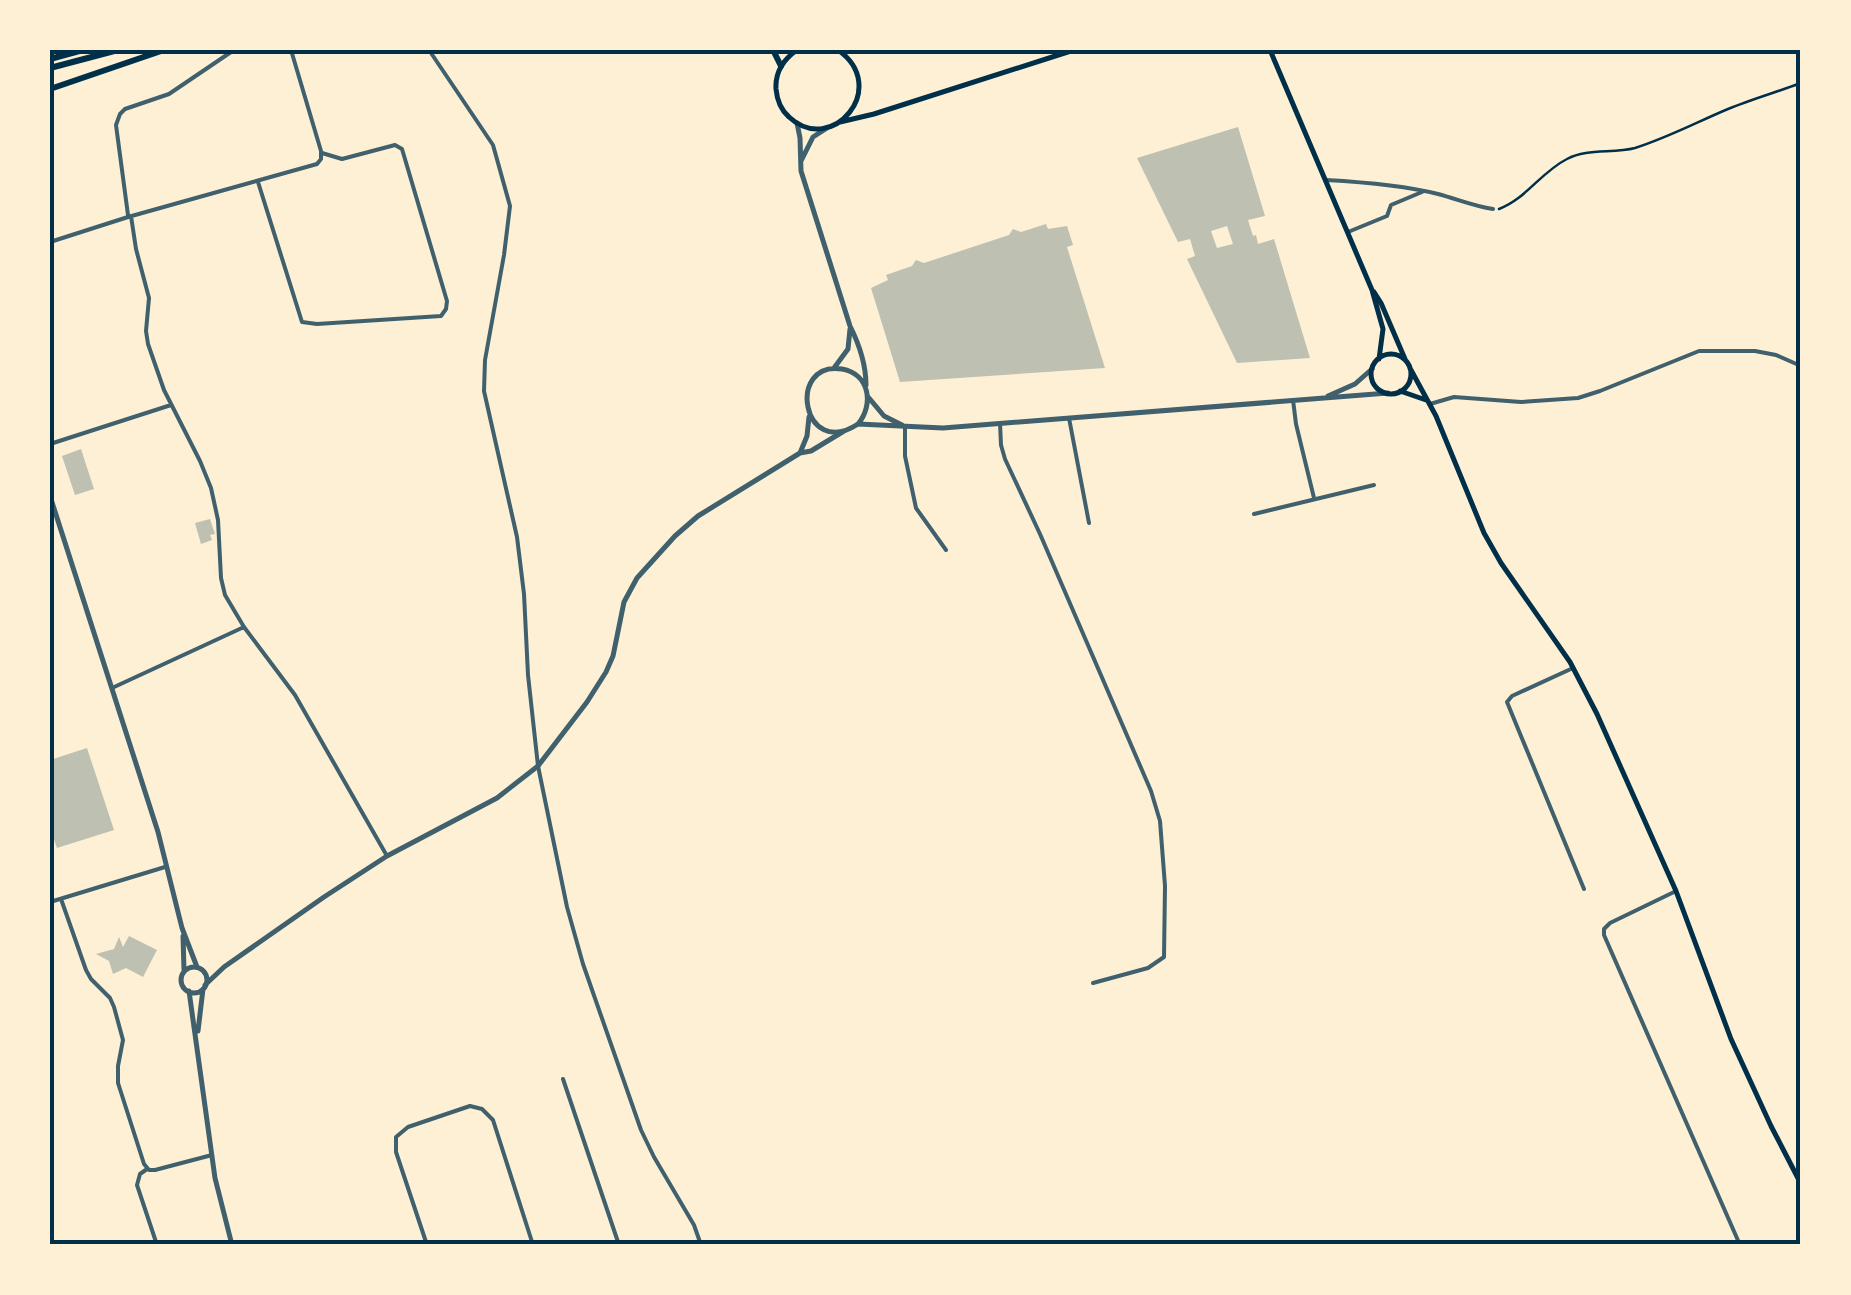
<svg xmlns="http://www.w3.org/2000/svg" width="1851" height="1295" viewBox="0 0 1851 1295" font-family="'Times New Roman',serif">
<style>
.building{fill:#bec0b2;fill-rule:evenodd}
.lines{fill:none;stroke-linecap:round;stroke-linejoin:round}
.path{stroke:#003049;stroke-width:2.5}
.minor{stroke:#3f606c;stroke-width:4}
.tertiary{stroke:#3f606c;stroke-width:5}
.secondary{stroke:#003049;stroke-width:5}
.primary{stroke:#003049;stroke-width:6}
.neatline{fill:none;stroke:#003049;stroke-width:4}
</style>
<rect width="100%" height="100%" fill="#fdf0d5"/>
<path class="building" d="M1238,127l27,89 -17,4 5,16 3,-1 2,9 16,-5 36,119 -73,5 -50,-104 8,-3 -5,-17 -12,3 -41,-84zM1227,226l6,18 -16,4 -6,-17z
M1046,224l2,5 19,-3 6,19 -6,2 38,121 -205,14 -29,-94 17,-8 -2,-5 26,-9 4,-6 8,3 85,-28 4,-6 8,3z
M81,449l13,40 -19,6 -13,-39z
M210,519l5,15 -5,1 2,5 -11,4 -6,-21z
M87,748l27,82 -57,18 -7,-20v-68z
M129,936l28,14 -14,27 -17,-9 -13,6 -4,-13 -13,-7 18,-5 5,-12 4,10z"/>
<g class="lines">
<path class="path" d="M1499,209c27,-10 42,-37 68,-50 20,-11 46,-5 68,-11 32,-10 62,-26 93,-39 24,-10 49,-17 73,-26"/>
<path class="minor" d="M429,50l64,95 17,61 -6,49 -19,105 -1,31 33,146 7,57 4,81 10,91 29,141 16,57 58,166 13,27 40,68 7,20
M1326,180c36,2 76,5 112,14 19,5 35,12 55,15
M258,182l44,140 15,2 124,-8 5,-7 1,-8 -45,-152 -7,-4 -53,14 -20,-6
M128,215l-12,-90 4,-11 5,-5 44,-15 65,-44
M131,216l5,33 13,49 -3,33 2,13 16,46 36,71 11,27 7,32 3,58 4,17 19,32 51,68 92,161
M1348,232l39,-16 4,-11 31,-13
M50,242l78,-25 189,-53 4,-5v-8l-30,-101
M1293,400l3,24 18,74
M1430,404l24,-7 67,5 57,-4 22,-7 99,-40h56l21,4 25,11
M1069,418l20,105
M1000,423l1,22 4,14 35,75 111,257 9,30 5,65 -1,71 -16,11 -55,15
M905,426v30l11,52 30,42
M50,444l121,-39
M1254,514l120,-29
M1573,668l-61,28 -5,6 77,187
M112,688l132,-61
M1674,892l-64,31 -6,6v6l136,310
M61,899l25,71 5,9 19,19 4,9 9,33 -5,26v17l26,81 5,6h6l57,-15
M50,902l115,-35
M563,1079l56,166
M147,1169l-7,5 -3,11 20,60
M427,1245l-31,-93v-15l12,-10 62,-21 12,3 11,11 40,125"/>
<path class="tertiary" d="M797,123l3,15 1,33 49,155c9,18 16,39 16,59
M801,161l12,-24 14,-9
M834,368l14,-19 2,-20
M1328,396l27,-12 17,-15
M869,398l15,18 18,9
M858,424c16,-19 12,-50 -16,-55 -56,-9 -40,92 16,55l85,4 445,-35
M800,453l7,-17 2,-19
M50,496l108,336 24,96 15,39
M183,936l1,34
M181 980a13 13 0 1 1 26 0a13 13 0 1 1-26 0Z
M205,985l19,-18 100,-70 63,-41 110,-58 41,-32 49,-64 19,-30 7,-16 11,-54 13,-24 38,-42 23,-20 102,-63 11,-2 33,-20
M189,991l26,187 17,67
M198,1031l5,-42"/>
<path class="secondary" d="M797,50c-13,9 -22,22 -21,39 1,11 5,21 13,28 43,40 102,-30 49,-67
M1270,50l102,240 11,39 -4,30
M840,122l34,-8 200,-64
M1374,292l7,11 24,56
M1371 374a20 20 0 1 1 40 0a20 20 0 1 1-40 0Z
M1411,370l25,46 48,117 17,30 69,99 27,52 79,177 55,148 40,87 30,58
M1400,391l26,9"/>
<path class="primary" d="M773,50l8,16
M50,59l33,-9
M50,68l68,-18
M50,89l114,-39"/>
</g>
<rect width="1851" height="1295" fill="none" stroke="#fdf0d5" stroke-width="105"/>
<rect x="52" y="52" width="1746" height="1190" class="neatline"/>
</svg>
